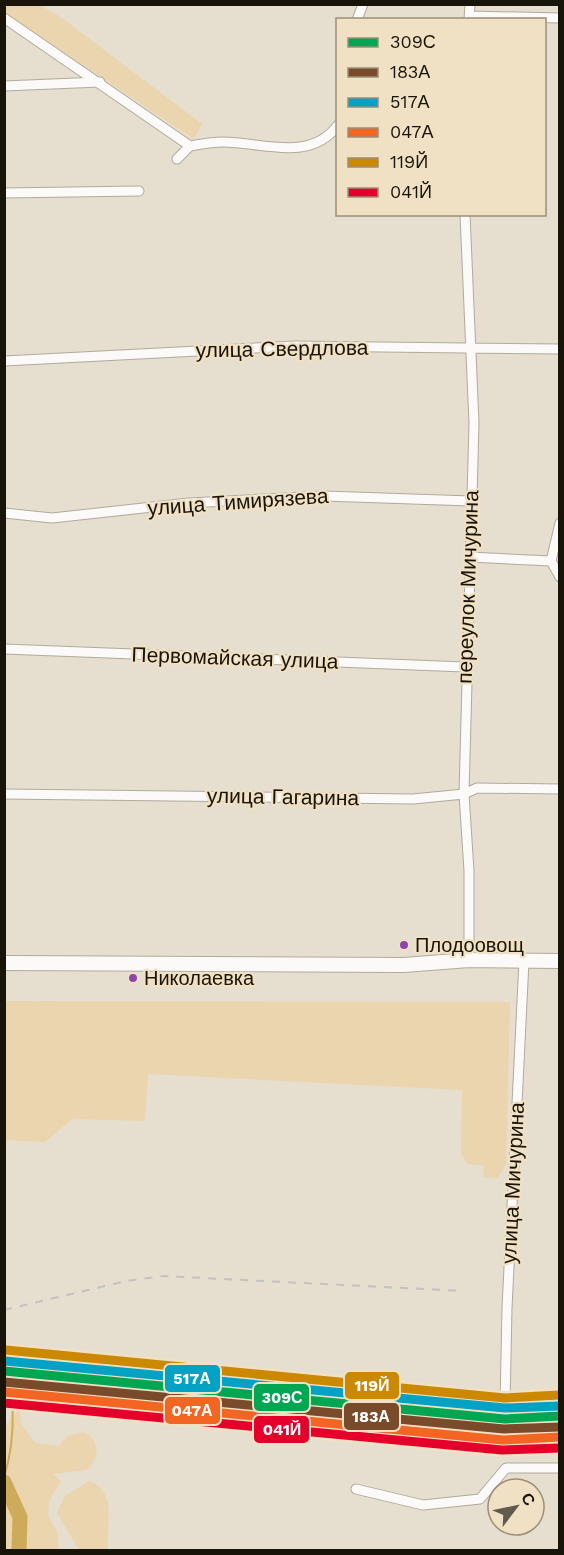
<svg xmlns="http://www.w3.org/2000/svg" width="564" height="1555" viewBox="0 0 564 1555" font-family="'Work Sans',sans-serif">
<style>
.green{fill:#ead5ae}
.lines{fill:none;stroke-linecap:round;stroke-linejoin:round}
.stream{stroke:#ceaa5b;stroke-width:2}
.river{stroke:#ceaa5b;stroke-width:15}
.minor-casing{stroke:#b0aa9e;stroke-width:11}
.secondary-casing{stroke:#b0aa9e;stroke-width:16}
.minor{stroke:#fbfaf8;stroke-width:9}
.secondary{stroke:#fbfaf8;stroke-width:14}
.rail{stroke:#c4c2be;stroke-width:2;stroke-dasharray:8 8;stroke-linecap:butt}
.rail-1-casing{stroke:#f1e1c4;stroke-width:14}
.rail-2-casing{stroke:#f1e1c4;stroke-width:14}
.rail-3-casing{stroke:#f1e1c4;stroke-width:14}
.rail-4-casing{stroke:#f1e1c4;stroke-width:14}
.rail-5-casing{stroke:#f1e1c4;stroke-width:14}
.rail-6-casing{stroke:#f1e1c4;stroke-width:14}
.rail-1{stroke:#00a651;stroke-width:9}
.rail-2{stroke:#7a4b2a;stroke-width:9}
.rail-3{stroke:#01a2c4;stroke-width:9}
.rail-4{stroke:#f26522;stroke-width:9}
.rail-5{stroke:#cb8902;stroke-width:9}
.rail-6{stroke:#e4002b;stroke-width:9}
.bus-dot{fill:#8e44ad;stroke:#f1e1c4;stroke-width:2}
.labels{text-anchor:middle;stroke-width:4.5;stroke-linejoin:round;paint-order:stroke}
.bus-label{font-size:20px;fill:#191409;stroke:#f1e1c4;text-anchor:start}
.street-label{font-size:21px;fill:#191409;stroke:#f1e1c4}
.line-badge{stroke:#f1e1c4;stroke-width:2}
.badge-label{font-size:16px;text-anchor:middle;font-weight:bold;fill:#fff}
</style>
<rect width="100%" height="100%" fill="#e6dece"/>
<path class="green" d="M4,5h36l22,13 140,106 -8,15 -189,-126z
M5,1001l505,1 -4,162 -8,14 -15,-1 1,-12 -17,-1 -6,-11 1,-63 -314,-16 -3,47 -73,-2 -27,23 -40,-2z
M19,1407l3,18 13,18 24,3 8,-10 17,-4c15,8 17,25 3,38l-34,4 8,7 -12,20 -1,15 9,16 2,18h-54v-124z
M89,1481c30,11 16,45 19,69h-29l-22,-37 7,-16z"/>
<g class="lines">
<path class="stream" d="M4,1345c9,44 14,89 0,132"/>
<path class="river" d="M4,1482l16,35 -1,33"/>
<g class="minor-casing">
<path id="minor" d="M470,16l90,2
M4,18l186,128c11,-2 22,-4 33,-4 39,0 87,21 115,-17
M357,20l6,-16
M469,20l1,-16
M4,86l96,-4
M177,159l13,-13
M4,193l135,-2
M465,214l9,209 -10,371 5,77v89
M4,361l290,-15 266,3
M4,513l48,5 137,-15 135,-7 147,5
M469,557l82,4
M551,561l9,-38
M551,561l9,16
M4,649l461,18
M4,794l409,5 51,-5 13,-6 83,1
M505,1404l2,-96 17,-347
M356,1489l67,16 57,-6 26,-31h54"/>
</g>
<g class="secondary-casing">
<path id="secondary" d="M4,963l400,2 65,-5 91,1"/>
</g>
<use href="#minor" class="minor"/>
<use href="#secondary" class="secondary"/>
<path class="rail" d="M4,1310l122,-29 37,-5 301,15"/>
<g class="rail-1-casing">
<path id="rail-1" d="M4,1371l501,48 55,-3"/>
</g>
<g class="rail-2-casing">
<path id="rail-2" d="M4,1382l500,47 56,-2"/>
</g>
<g class="rail-3-casing">
<path id="rail-3" d="M5,1361l500,47 54,-2"/>
</g>
<g class="rail-4-casing">
<path id="rail-4" d="M4,1392l499,48 57,-3"/>
</g>
<g class="rail-5-casing">
<path id="rail-5" d="M6,1350l499,48 54,-3"/>
</g>
<g class="rail-6-casing">
<path id="rail-6" d="M4,1403l498,47 58,-2"/>
</g>
<use href="#rail-1" class="rail-1"/>
<use href="#rail-2" class="rail-2"/>
<use href="#rail-3" class="rail-3"/>
<use href="#rail-4" class="rail-4"/>
<use href="#rail-5" class="rail-5"/>
<use href="#rail-6" class="rail-6"/>
</g>
<g class="bus-dot">
<circle cx="404" cy="945" r="5"/>
<circle cx="133" cy="978" r="5"/>
</g>
<g class="labels">
<g class="bus-label">
<text x="415" y="952">Плодоовощ</text>
<text x="144" y="985">Николаевка</text>
</g>
<g class="street-label">
<text transform="translate(282 349) rotate(-1)" y="7">улица Свердлова</text>
<text transform="translate(238 502) rotate(-4)" y="7">улица Тимирязева</text>
<text transform="translate(468 587) rotate(-88)" y="7">переулок Мичурина</text>
<text transform="translate(235 658) rotate(2)" y="7">Первомайская улица</text>
<text transform="translate(283 797) rotate(1)" y="7">улица Гагарина</text>
<text transform="translate(513 1183) rotate(-87)" y="7">улица Мичурина</text>
</g>
</g>
<g class="line-badge">
<rect x="164" y="1364" width="57" height="29" rx="6" fill="#01a2c4"/>
<rect x="344" y="1371" width="56" height="29" rx="6" fill="#cb8902"/>
<rect x="253" y="1383" width="57" height="29" rx="6" fill="#00a651"/>
<rect x="164" y="1396" width="57" height="29" rx="6" fill="#f26522"/>
<rect x="343" y="1402" width="57" height="29" rx="6" fill="#7a4b2a"/>
<rect x="253" y="1415" width="57" height="29" rx="6" fill="#e4002b"/>
</g>
<g class="badge-label">
<text x="192" y="1384">517А</text>
<text x="372" y="1391">119Й</text>
<text x="282" y="1403">309С</text>
<text x="192" y="1416">047А</text>
<text x="371" y="1422">183А</text>
<text x="282" y="1435">041Й</text>
</g>
<rect width="564" height="1555" fill="none" stroke="#191409" stroke-width="12"/>
<rect x="336" y="18" width="210" height="198" fill="#f1e1c4" stroke="#9b8f79" stroke-width="1.5"/>
<rect x="348" y="38" width="30" height="9" fill="#00a651" stroke="#9b8f79" stroke-width="1.5"/>
<text x="390" y="48" font-size="18" fill="#191409">309С</text>
<rect x="348" y="68" width="30" height="9" fill="#7a4b2a" stroke="#9b8f79" stroke-width="1.5"/>
<text x="390" y="78" font-size="18" fill="#191409">183А</text>
<rect x="348" y="98" width="30" height="9" fill="#01a2c4" stroke="#9b8f79" stroke-width="1.5"/>
<text x="390" y="108" font-size="18" fill="#191409">517А</text>
<rect x="348" y="128" width="30" height="9" fill="#f26522" stroke="#9b8f79" stroke-width="1.5"/>
<text x="390" y="138" font-size="18" fill="#191409">047А</text>
<rect x="348" y="158" width="30" height="9" fill="#cb8902" stroke="#9b8f79" stroke-width="1.5"/>
<text x="390" y="168" font-size="18" fill="#191409">119Й</text>
<rect x="348" y="188" width="30" height="9" fill="#e4002b" stroke="#9b8f79" stroke-width="1.5"/>
<text x="390" y="198" font-size="18" fill="#191409">041Й</text>
<g transform="translate(516 1507) rotate(58)"><circle r="28" fill="#f1e1c4" stroke="#9b8f79" stroke-width="1.5"/>
<path d="M0-4.5L10 22L0 15L-10 22Z" fill="#615b4e"/>
<text y="-9" font-size="16" font-weight="bold" text-anchor="middle" fill="#191409">С</text>
</g>
</svg>
